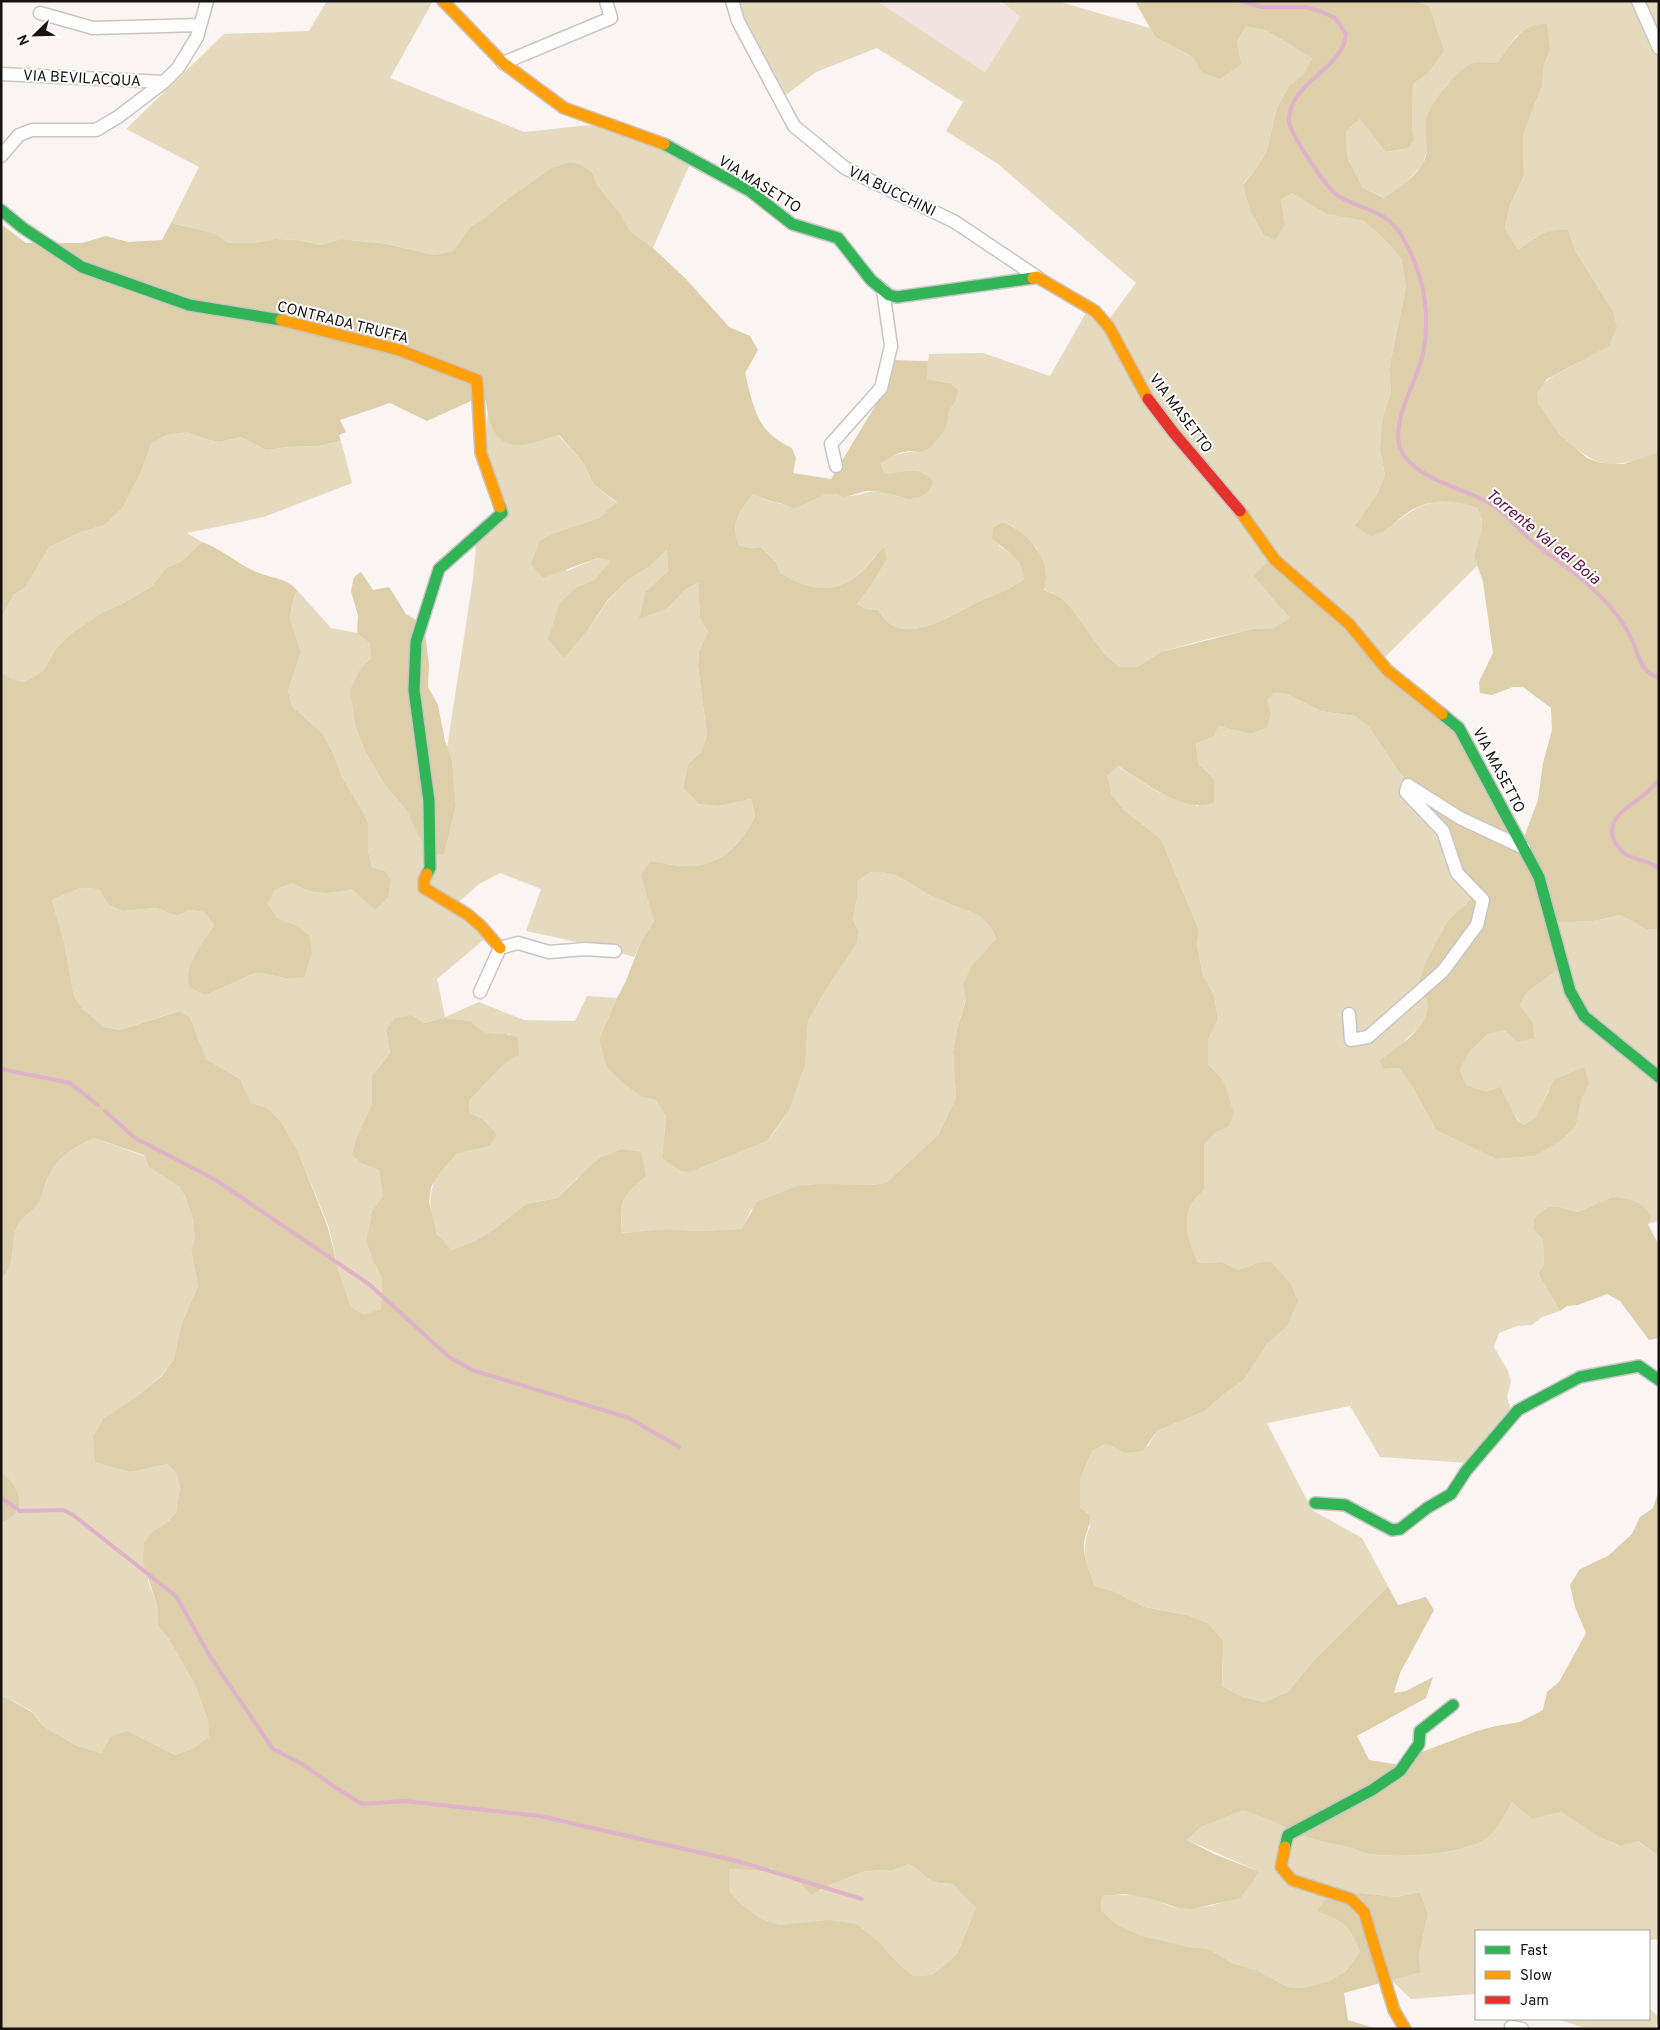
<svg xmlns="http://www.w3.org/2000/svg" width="1660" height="2030" viewBox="0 0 1660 2030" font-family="Overpass,sans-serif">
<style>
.built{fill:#f1e3df}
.green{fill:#e6dabe}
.forest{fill:#ddcfaa;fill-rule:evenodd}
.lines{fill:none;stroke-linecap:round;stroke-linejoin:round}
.stream{stroke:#dfb2c9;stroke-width:4}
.street-casing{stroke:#cac5c3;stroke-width:15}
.fast-casing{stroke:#cac5c3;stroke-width:14}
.slow-casing{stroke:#cac5c3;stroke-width:14}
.jam-casing{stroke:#cac5c3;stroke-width:14}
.street{stroke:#fefdfd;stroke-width:12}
.fast{stroke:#30b455;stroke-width:11}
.slow{stroke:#ff9f0a;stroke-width:11}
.jam{stroke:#e5322d;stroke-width:11}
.labels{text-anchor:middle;stroke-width:4;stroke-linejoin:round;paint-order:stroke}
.street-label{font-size:15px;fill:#171312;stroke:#fff}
.water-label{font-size:16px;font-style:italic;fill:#5e1444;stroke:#fff}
</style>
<rect width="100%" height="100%" fill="#faf4f2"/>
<path class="built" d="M877,1h124l19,16 -35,55z"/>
<path class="green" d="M327,1h106l-43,77 134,54 85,-9 83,36 -39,89 -24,-18 -8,-15 -23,-29 -6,-14 -23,-10 -18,6 -45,32 -20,17 -15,9 -18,25 -19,4 -47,-11 -46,-5 -20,6 -23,-5 -23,-1 -21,4h-26l-14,-10 -43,-10 28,-56 -73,-38 98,-95 85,-3z
M730,1h147l108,71 35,-55 -19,-16h56l93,27 5,9 38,20 8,15 36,-31 9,-14 19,3 47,28 -9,17 -14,11 -12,22 -11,45 -11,17 -12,14 7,27 13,23 22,-9 -4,-26 11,-6 34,21 38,7 19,17 18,20 5,29 -17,82 2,23 -9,28 -2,29 5,26 -8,19 -21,32 31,4c29,-26 51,-37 90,-22 3,7 7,15 5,24 -4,13 -9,20 -5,34l-96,95 -99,-52 8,9 -17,10 -21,1 -56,13 -35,10 -24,15h-18l-16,-15 -31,-43 -10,-11 -19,-9 3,-8 -9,-33 -24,-22 -10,-4 -10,5 6,19 19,12 5,10 1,11c-15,12 -31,16 -48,24 -22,10 -57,35 -82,23 -6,-2 -12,-11 -16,-16l-12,-1 -9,-5 13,-17 16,-29 -10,-3c-7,8 -14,16 -22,23 -24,19 -52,9 -74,-5l-4,-11 -15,-15 -11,1 -11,-3c-9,-23 0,-32 14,-51 13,9 27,7 40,15 12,-7 26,-15 40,-15 6,0 10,3 16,2 22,-2 25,-11 49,1l28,-23c-17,-5 -26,1 -43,-1l-4,-10c14,-8 25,-12 41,-11l28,-31 1,-10 6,-9 -6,-19 -23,-4 3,-25 54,-1 67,23 37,-65 18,14 31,-42 -138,-119 -52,-33 17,-29 -86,-54 -61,24 -38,29z
M1416,1h243v451c-19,8 -36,14 -56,11 -19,-2 -75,-51 -65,-72 9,-16 29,-20 43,-31 12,-10 24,-23 36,-34l-4,-15 -37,-59 -8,-22 -32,7 -18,13 -13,-22 5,-23 14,-29 -1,-41 19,-49 2,-21 6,-15 -33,-15 -20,28 -24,1 -26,20 -21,36 2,25 -5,19 -19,21 -19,13 -22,-10 -16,-31 -1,-26 14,-12 27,33 22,-4 6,-10 -3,-9 1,-45 14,-10 2,-68z
M488,413l55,26 15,-4 25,27 11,23 23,18 -18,15 -45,15 13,38 31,-13 14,3 -18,19 -17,7 12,41 18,-26 22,-23 20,-12 18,-17 1,21 -22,20 22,17 18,-19 12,-6 2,35 8,14 -9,19 -1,15 9,69 -6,17 -13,12 -5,24 16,16 19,2 33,-7 4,19c-14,24 -34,48 -65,48 -13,1 -26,-3 -39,-5l-1,43 4,17 -13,20 -7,16 -34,-10 -74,-16 15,-42 -41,-16 -21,11 -26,23 34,30 -50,42 8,38 34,-15 45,18 51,1 12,-25 30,2 -18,41 43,58 14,3 10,17 -4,41 28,14 77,-31 10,-13 13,-19 15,-44 3,-44 19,-33 14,-21 18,-36 -6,-11 4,-22v-16l13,-10h12l16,4 33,20 49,20 12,13 4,10 -33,46 3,14 -9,30 -4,23 3,46 -18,37 -52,48 -16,2h-24l-95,25 -8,19 -47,2 -29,-2 -45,4 -1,-25 5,-15 -49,-15 -20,20 -31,6 -30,24 -21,13 -23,9c-4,-5 -12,-11 -15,-17 -13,-28 -7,-60 19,-79 8,-5 24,-6 33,-8l8,-12 -13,-14 -14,-7 -1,-12 35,-37 15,-9 -9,-21c-17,0 -28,1 -39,-13l-26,-3 -21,5 -12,-8 -26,15 4,23 -18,23v28l-15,32 6,28 16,6 4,25 -11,16 -6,30 8,22 8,15 -1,31 -17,7 -13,-9 -12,-35 -10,-44 -30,-74 -34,-47 -14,-3 -11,-25 -34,-20 -16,-42 -12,-6 -58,19 -16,-3 -22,-19 -8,-12 -10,-54 -12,-42 28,-12 19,1 9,15 14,7 34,-3 21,8 12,-6 15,2 10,13 -21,34 13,36 49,-22 11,1 19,4 14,-51 -22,-8 -9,-15 7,-14 17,-7c40,20 57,7 93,-12l-13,-4 -4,-16v-28l-5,-11 -21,-35 -10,-26 -9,-17 -31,-28 -4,-15 13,-39 -11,-33 2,-16 5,-13 34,38 26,5 14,10v15l-10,10 -5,60 10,25 17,29 23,28 15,27 23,16 12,-47 -4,-46 -5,-12 26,-169 4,-47 22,-9 -17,-55z
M187,432l18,7 14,3 22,-5 25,13 22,-3 30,-1 23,-5 11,42 -88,34 -77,16 15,9 -20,19 -16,7 -14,18 -30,18 -21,9 -46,37 -11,20 -19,12 -13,-3 -11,-7v-53l13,-25 11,-6 24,-41 32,-15 23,-7 28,-39 11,-19 8,-23 16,-9z
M1274,693l12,1 34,17 35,5 13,10 31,46 34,39 46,77 -13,16 -47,79 8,12 1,15 -4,14 -17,14 -24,31 16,-1 14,20 23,42 60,29 39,-3 41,-30 5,-25 8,-17 -41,7 -12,27 -12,7c-8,-5 -9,-12 -16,-18 -11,-11 -28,-17 -42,-22l-6,-15 9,-17 19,-19 45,-11 -13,-18 7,-13 32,-23 -12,-46 47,-2 26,-6 26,14h13v292l-11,3 -54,-19 -16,7 -18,-5 -26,23 9,10 1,25 -6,8 22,38 -18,6 -10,8 -15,1 -18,7 -5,14 14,24 3,11 -4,15 5,16 -45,50 -87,-6 -30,-51 -83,17 45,87 50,28 26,48 -72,72 -28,34 -24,10 -21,-5 -21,-11 1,-27 -37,-44 -41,-8 -32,-16 -18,-5c-9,-24 -15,-34 -5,-60l-10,-18v-29l12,-28 14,-7 19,9 23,-7 9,-15 48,-20 19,-17 20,-14 23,-36 19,-18 -29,-63 -18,7 -17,-8 -25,1c-7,-17 -15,-40 -6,-58 3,-6 9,-11 13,-16v-44l11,-12 13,-6 -5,-47 -15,-16v-24l10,-21 -4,-24 -11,-20 -6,-30 2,-15 -38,-91 -37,-29 -12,-15 -5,-19 10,-10 41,26 40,14 16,-27 -16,-16 -2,-20 22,-17 32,8 21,-22 -4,-11z
M94,1138l50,18 5,11 31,19 6,12 6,18 3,22 -4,12 7,36 -17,39 -7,34 -12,16 -25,21 -33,22 27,54 36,-8 9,9 4,15 -4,24 -7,9 -17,11 -4,49 9,24 1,21 11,13 26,46 13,36 2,16 -16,11 -19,7 -47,-24 -26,22 -25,-7 -34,-20 -11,-15 -31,-16v-172c30,-12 19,-36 0,-52v-192c17,-15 8,-37 17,-54 4,-9 16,-14 21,-22 3,-6 4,-13 6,-19 10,-26 26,-35 49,-46z
M1512,1802l20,17 29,-7 36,24 22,10 18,-5 22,15v83l-10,1v-9h-173v63l-65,5 -20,-19 30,-9 -2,-15 9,-42 -8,-22 -23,5 -35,-4 -44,18c27,11 30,13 42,40l-14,20 -17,10 -27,7 -14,-1 -32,-17 -24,-7 -23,-14 -20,-2 -48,-10 -25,-13 -15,-14 1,-14c17,-2 32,-2 49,2 10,3 19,10 29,10 31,3 63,-10 80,-36l-73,-32 14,-13 42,-18c24,8 44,21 67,29 13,5 27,6 41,10 5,1 9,4 14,5 27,6 92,2 117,-12 13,-8 23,-26 30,-39z
M909,1864c9,4 14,13 23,17 6,3 15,2 22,3l22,24 -19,46 -25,21 -19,1 -16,-14 -17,-19 -81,-19 -19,1 -20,-7 -19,-14 -12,-13v-22l34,2 8,-3 8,7 9,4 10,1 8,7 14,4 8,-5 34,-14 19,-2 10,1z
M1649,2008l10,9 -4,12h-66l-33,-10h93z"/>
<path class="forest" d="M1135,1h281l13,5 15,45 -17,23 -14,10 -1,45 3,9 -6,10 -23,4 -26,-33 -14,12 1,26 16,31 21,10c14,-9 29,-19 38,-33 9,-13 2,-30 4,-45 3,-15 32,-53 48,-57 7,-1 16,0 23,0 13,-18 26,-41 50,-39l3,26 -6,15 -2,21 -19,49 1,41 -14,29 -5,23 13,22c18,-13 28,-22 50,-20l8,22 37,59 4,15 -8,20 -62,33 -10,14 1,11 22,31 27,23 14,5 23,1 35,-12v477h-13l-26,-14 -26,6 -46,2 11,46 -32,23 -7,13 13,18 1,15 -17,4 -12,-12 -17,4 -19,19 -9,17 6,15 21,7 13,-5 17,33 7,5 12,-8 18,-37 30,-13 5,17 -8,17 -5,25 -15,14 -26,16 -39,3 -60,-29 -23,-42 -14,-20 -16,1 -3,-8c26,-22 65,-41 39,-78l7,-22 22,-40 18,-17 13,-16 -16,-17 -30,-60 -34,-39 -31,-46 -13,-10 -35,-5 -34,-17 -12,-1 -7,8 4,11 -4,15 -17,7 -32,-8 -4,10 -18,7 2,20 16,16v24c-5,1 -11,3 -16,2 -25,0 -59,-26 -80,-39l-11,10 5,19 12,15 37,29 38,91 -2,15 6,30 11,20 4,24 -10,21v24l15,16 11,33 -6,14 -13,6 -11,12v45c-4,4 -10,9 -13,15 -9,18 -1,41 7,58l24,-1 17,8 18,-7 14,-1 19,21 8,18 -11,25 -20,18 -23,36 -20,14 -19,17 -48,20 -14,20 -18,2 -19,-9 -14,7 -12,28v29l10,8c0,11 -5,18 -6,27 -1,15 6,29 11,43l18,5 32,16 41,8 21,8 16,18 -1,45 21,11 21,5 24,-10 28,-34 72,-72 10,19 28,-8 8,13 -34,63 -6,20 12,-2 27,-14 -7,21 -69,38 12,24 39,6 11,-13 58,-22 19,-5 24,-4 23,-12 4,-18 12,-10 27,-49 -11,-26 -5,-22 10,-16 28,-13 24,-22 8,-17 13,-9 6,-19v367l-21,-15 -18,5 -23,-10 -36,-24 -29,7 -20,-17c-7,13 -17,32 -30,39 -25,14 -89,18 -117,12 -5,-1 -9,-4 -14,-5 -14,-4 -28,-5 -41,-10 -23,-8 -43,-21 -67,-28l-42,17 -14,13 27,14 46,18 -20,26 -47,11 -15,-1 -26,-9 -27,-5 -23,2 -1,14 15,14 25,12 48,11 20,2 23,14 24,7 32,17 14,1 27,-7 17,-10 14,-20c-12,-27 -15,-29 -43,-40l7,-10 19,-6 19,-2 35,4 23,-5 8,22 -9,42 2,16 -77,21 4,27 29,9h-1376v-334l31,17 11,14 34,20 25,7 8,-16 18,-6 47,24 19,-7 15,-11 -1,-16 -13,-36 -26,-46 -11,-13 -1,-21 -14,-43 1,-19 8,-11 17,-11 7,-9 4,-24 -4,-15 -9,-9 -36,8 -36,-10 -2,-25 11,-19 33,-22 25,-20 12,-17 7,-34 17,-39 -7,-36 4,-12 -3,-22 -6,-18 -6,-11 -31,-20 -5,-12 -50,-17c-23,11 -39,20 -49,46 -2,6 -3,13 -6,19 -5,8 -17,13 -21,22 -9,17 0,39 -17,54v-607l11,7 13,3 19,-12 11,-20 14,-14 32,-23 21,-9 30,-18 14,-18 16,-7 20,-19c20,7 33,20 52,29 15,7 31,6 43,19l-5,13 -2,16 11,33 -13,39 4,15 31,28 9,17 10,26 21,35 5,11v28l4,16 13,4 6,9 -3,17 -13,13 -23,-21c-25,6 -37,6 -60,-6l-17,7 -7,14 9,14 22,9 11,10 2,16 -8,24 -19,1 -19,-4 -11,-1 -49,22 -16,-7c-8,-21 14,-46 24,-63l-10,-13 -15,-2 -12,6 -21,-8 -34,3 -14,-7 -9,-15 -19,-1 -28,12 12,42 10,54 8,12 22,19 16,3 59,-19 11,6 16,42 34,20 11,24 14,4 15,14 19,33 29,74 11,44 12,35 13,8 17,-6 1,-31 -8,-15 -8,-22 6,-30 11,-16 -4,-25 -16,-6 -11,-9 5,-19 15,-32v-28l18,-23 -4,-23 9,-12 17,-3 12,8 21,-5 26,3c16,20 28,7 47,17l1,17 -15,9 -35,37 1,12 14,7 13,14 -7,12 -33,7 -15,17 -11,17 -2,15 8,32 15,16 23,-9 21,-13 30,-24 31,-6 41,-39 23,-10 20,3 5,24c-26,22 -26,24 -24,57l45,-4 29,2 46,-2 15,-27 40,-16 22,-2 51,1 16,-2 52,-48 18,-37 -3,-46 4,-23 9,-29 -3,-15 8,-18 25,-28 -4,-10 -12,-13 -49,-20 -33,-20 -16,-4h-12l-13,10v16l-4,22 6,11 -3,13 -29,44 -19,33 -3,44 -15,44 -23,32 -77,31 -9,-1 -19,-13 4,-41 -10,-17 -14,-3 -20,-15 -15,-15 -8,-28 18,-41 9,-17 15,-40 13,-20 -13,-46 10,-14c13,2 26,6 39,5 31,0 52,-24 65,-49l-4,-18 -33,7 -19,-2 -16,-16 5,-24 13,-12 6,-17 -9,-69 1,-15 9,-19 -8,-14 -2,-35 -12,6 -18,19 -29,11 7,-28 22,-20 -1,-21 -18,17 -20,12 -22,22 -18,27 -25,30 -16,-19 12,-36 17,-16 17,-7 17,-19 -13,-3 -55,20 -12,-14 9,-23 14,-8 45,-15 18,-16 -23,-17 -11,-23 -24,-27c-27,7 -56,24 -69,-13 -3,-9 -3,-18 -6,-27l-57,26 -37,-18 -50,17 6,12 -7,3 2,6 -23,5 -30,1 -22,3 -25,-13 -22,5 -14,-3 -18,-7 -20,3 -16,9 -8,23 -21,41 -18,17 -23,7 -32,15 -24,41 -11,6 -13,25v-395l25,19h56l24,-7 22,6 34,-2 9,-17 43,10 14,10h26l21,-4 23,1 23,5 20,-6 46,5 47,11 19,-4 18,-25 15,-9 20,-17 45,-32 18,-6 10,2 13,8 6,14 23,29 8,15 24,18 34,32 42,47 21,9 8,14 -13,23c9,35 11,59 47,75l4,10 -3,15 38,6 52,-86 9,-33 36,1 -1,18 22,4 9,7 -3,12 -6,9 -1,10 -4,10 -14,17 -10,4 -11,-1 -10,2 -19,10 4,10c20,2 33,-10 50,9l-6,10 -9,5 -10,2 -31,-8h-12l-21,6 -10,-3 -11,1 -31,14c-13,-8 -27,-7 -40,-15 -14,19 -23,28 -14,51l11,3 11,-1 15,15 4,11c23,14 50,23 74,5 11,-8 20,-21 30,-31l3,11 -17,29 -13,17 9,5 12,1c4,5 10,14 16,16 24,12 61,-13 82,-23 17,-8 33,-12 48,-24 -4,-27 -16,-24 -32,-41l1,-11 10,-5c26,10 50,39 41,68l18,8 10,11 31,43 16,15h18l24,-15 91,-23 21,-1 17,-10 -36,-42 16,-17 188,170 66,108 14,-37 5,-37 9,-33 -1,-22 -28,-21h-10l-21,8 -12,-2 -1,-11 14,-29 -10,-71 -9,-26 8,-26v-10l-5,-12c-24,-9 -48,-10 -70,5 -8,5 -14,13 -21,17 -5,3 -10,4 -15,6l-16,-10 22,-32 8,-19 -5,-26 2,-29 9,-28 -2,-23 17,-82 -5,-29 -18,-20 -19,-17 -38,-7 -34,-21 -11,6 4,26 -10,15 -12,-6 -13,-23 -7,-26 12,-15 11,-17 11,-45 12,-22 14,-11 9,-17 -47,-28 -19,-3 -9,14 4,23 -21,15 -19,-7 -8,-15 -38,-20zM909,1864c9,4 14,13 23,17 6,3 15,2 21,3l23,24 -19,46 -25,21 -19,1 -16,-14 -17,-19 -24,-19 -28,-4 -48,5 -20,-7 -19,-14 -12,-13v-22l34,2 8,-3c9,8 16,11 27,12l13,15 17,-9 34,-14 19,-2 10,1z
M361,572l12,18 16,-3 17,27 18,11 5,40 -1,22 10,18 7,36 7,19 4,46 -12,48 -15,1 -23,-45 -23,-28 -17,-29 -10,-25 -6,-38 11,-22 10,-10 -1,-15 -13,-10 1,-17 -7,-25 3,-14z
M1613,1197c16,1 30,5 38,19l-3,8 11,22v92l-10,2 -29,-39 -13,-7 -29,11 -11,1 -7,5 -22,-38 6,-8 -1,-25 -9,-10v-11l14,-12h11l19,5z
M1,1471c19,16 30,40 0,52z"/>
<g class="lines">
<path class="stream" d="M1240,1l22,6h43l15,4 15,7 11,16c-1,4 -1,9 -3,12 -13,28 -54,40 -54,75 1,13 37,66 48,74 16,11 35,13 50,24 14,10 23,31 29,47 11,27 13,64 6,92 -7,26 -31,65 -22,90 11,29 61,40 86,53 19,10 32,28 48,42 8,7 16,12 24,18 29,21 60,47 75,81 6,15 8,30 26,36
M1659,780c-5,5 -9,10 -14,14 -15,12 -44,26 -29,50 3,4 6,8 11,11 10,5 22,6 32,13
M1,1069l69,14 28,22
M105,1111l30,27 81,42 154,105 79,72 23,13 157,48 50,29
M1,1498l19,13 43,-1 10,5 103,81 35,62 62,91 31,16 29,21 29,18 43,-3 135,15 197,45 125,38"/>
<g class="street-casing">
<path id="street" d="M732,1l6,20 56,105 51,42 110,54 82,55
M1638,1l21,47
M40,13l53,15 107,-3
M503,63l108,-45 -5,-17
M1,74l163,8
M1,156l18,-21 13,-5h64l22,-13 17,-13 29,-22 14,-14 19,-31 10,-36
M836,466l-5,-22 50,-56 10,-42 -8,-56
M480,992l20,-44 18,-5 31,9 36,-3 30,2
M1349,1014l2,26 17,-3 75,-66 34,-46 6,-25 -26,-27 -14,-42 -37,-39 2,-7 52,33 64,30
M1511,2027l11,2"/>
</g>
<g class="fast-casing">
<path id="fast" d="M664,144l86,47 42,33 46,14 33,42 18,15 8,2 136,-19
M1,210l22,18 59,39 107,38 92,15
M1442,714l17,14 80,149 31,114 14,25 75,61
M427,874l3,-6 -1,-67 -15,-111 2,-48 23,-73 63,-56 -2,-6
M1315,1503l30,2 47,25 8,-1 27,-21 24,-14 15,-23 52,-61 62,-33 59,-11 20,14
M1285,1847l3,-12 84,-45 28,-19 19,-27 1,-13 33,-26"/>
</g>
<g class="slow-casing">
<path id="slow" d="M443,1l60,62 61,45 100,36
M1033,278l4,-1 58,34 14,16 39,72
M281,320l118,30 78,30 4,73 19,54
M1240,511l35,49 74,64 38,46 55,44
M427,874l-3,6v8l43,26 14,12 19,22
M1285,1847l-4,20 11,13 59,19 13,13 30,98 11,19"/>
</g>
<g class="jam-casing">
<path id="jam" d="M1148,399l25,33 67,79"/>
</g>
<use href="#street" class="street"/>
<use href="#fast" class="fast"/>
<use href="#slow" class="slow"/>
<use href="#jam" class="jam"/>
</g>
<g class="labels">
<g class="street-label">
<text transform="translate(82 78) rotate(3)" y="5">VIA BEVILACQUA</text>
<text transform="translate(760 184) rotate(32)" y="5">VIA MASETTO</text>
<text transform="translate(892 191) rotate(26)" y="5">VIA BUCCHINI</text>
<text transform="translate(343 322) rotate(14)" y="5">CONTRADA TRUFFA</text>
<text transform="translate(1181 413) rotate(53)" y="5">VIA MASETTO</text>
<text transform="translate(1499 770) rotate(62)" y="5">VIA MASETTO</text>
</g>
<g class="water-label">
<text transform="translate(1544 536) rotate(39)" y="6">Torrente Val del Boia</text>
</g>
</g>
<rect width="1660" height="2030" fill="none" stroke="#171312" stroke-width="5"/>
<rect x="1475" y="1930" width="175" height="90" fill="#ffffff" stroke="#a2a1a0"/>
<rect x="1485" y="1946" width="25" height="8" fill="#30b455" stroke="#a2a1a0"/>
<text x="1520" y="1955" font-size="15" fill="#171312">Fast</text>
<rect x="1485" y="1971" width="25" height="8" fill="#ff9f0a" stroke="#a2a1a0"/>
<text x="1520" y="1980" font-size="15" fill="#171312">Slow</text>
<rect x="1485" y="1996" width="25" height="8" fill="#e5322d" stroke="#a2a1a0"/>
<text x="1520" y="2005" font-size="15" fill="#171312">Jam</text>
<g transform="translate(35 35) rotate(247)" stroke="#ffffff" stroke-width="4" paint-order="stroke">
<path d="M0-4L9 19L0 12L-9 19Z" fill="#171312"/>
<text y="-8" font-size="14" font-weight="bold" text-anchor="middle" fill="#171312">N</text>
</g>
</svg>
